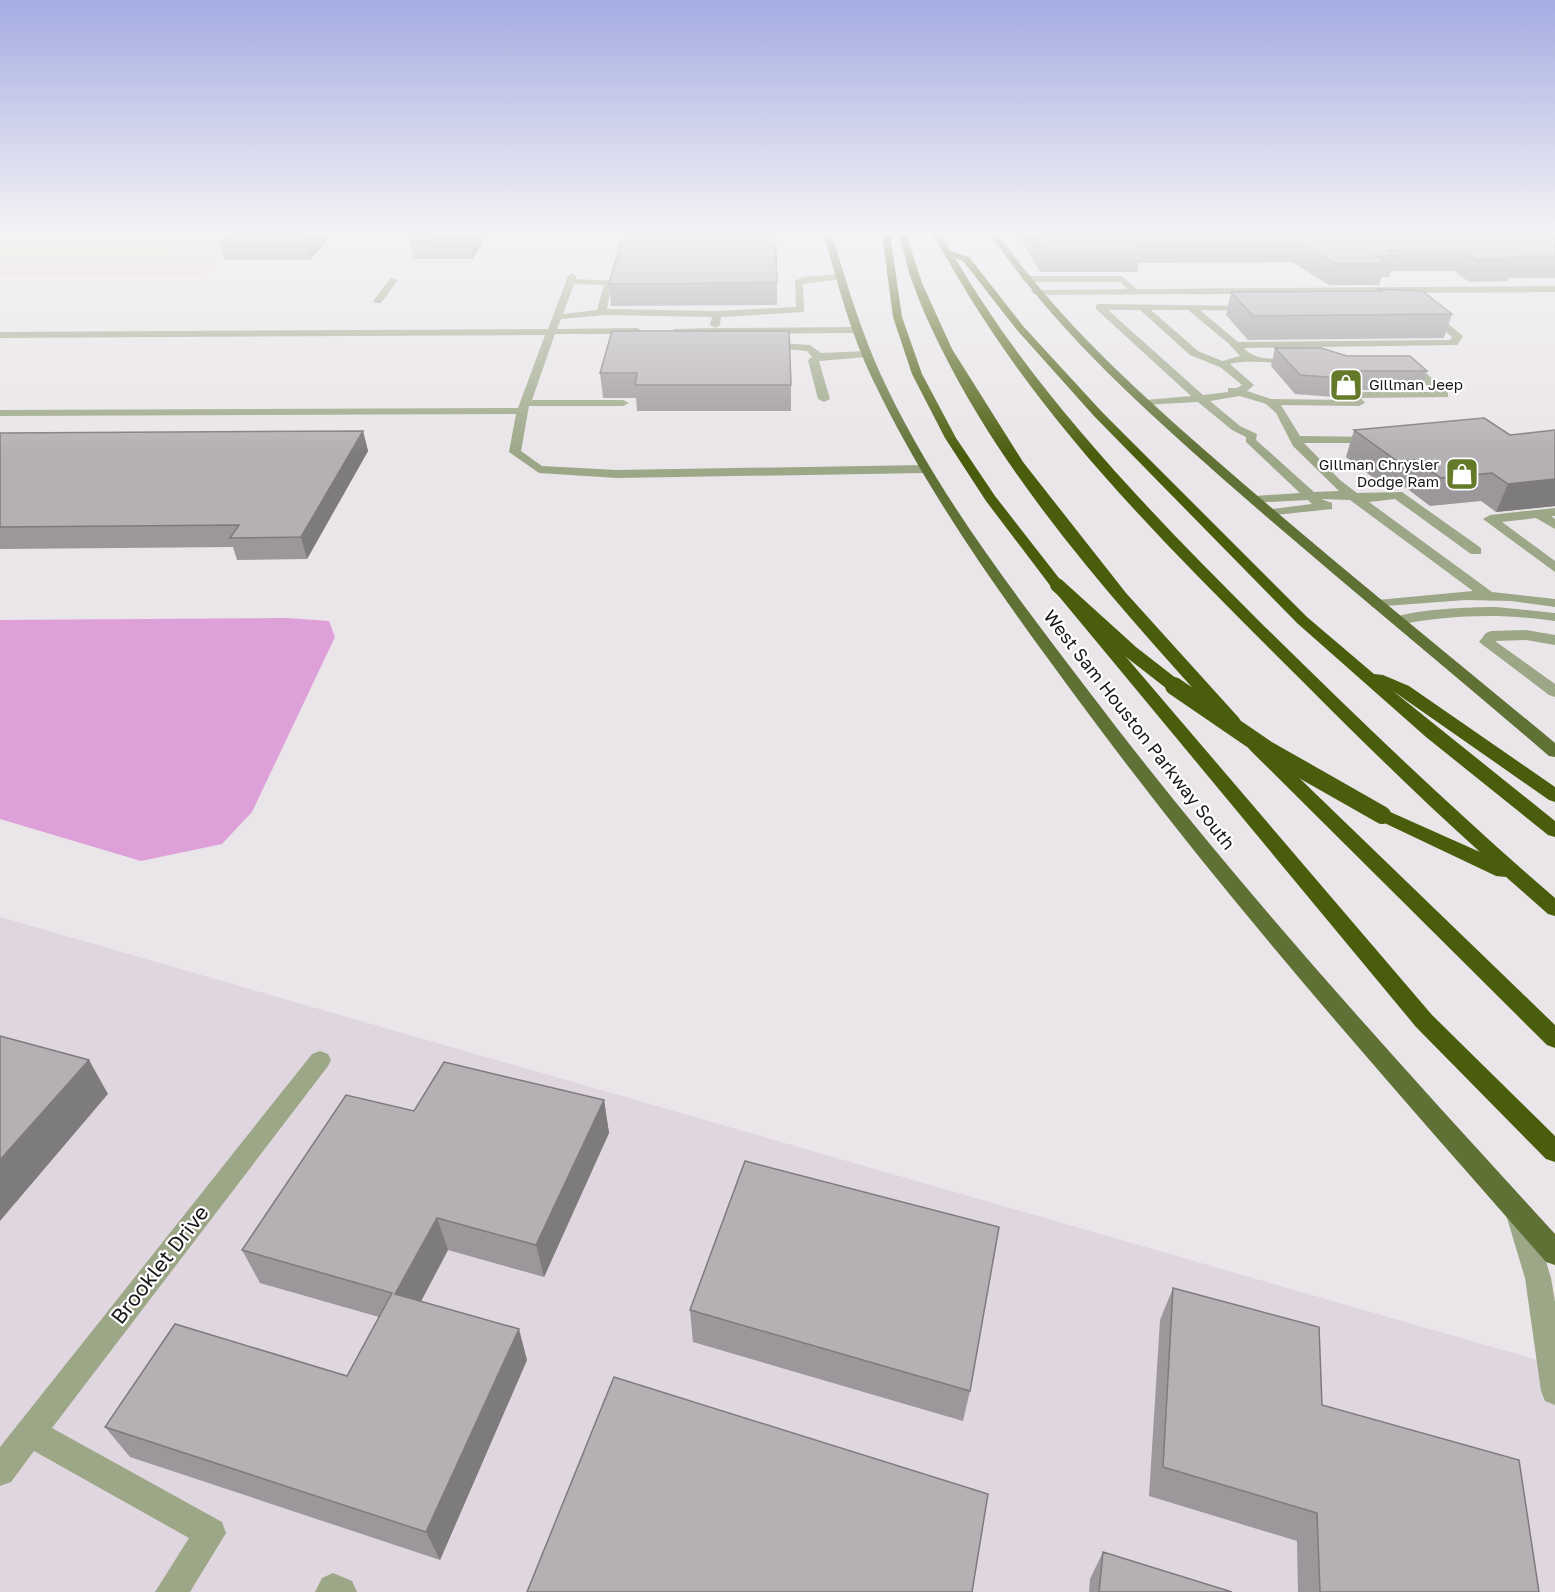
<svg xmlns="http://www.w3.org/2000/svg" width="1555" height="1592" viewBox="0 0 1555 1592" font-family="'Golos Text',sans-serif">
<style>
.built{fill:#e0d6df}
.green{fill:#cddfa9}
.water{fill:#dea0d8}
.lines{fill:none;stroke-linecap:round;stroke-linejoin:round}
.minor{fill:#9ca787;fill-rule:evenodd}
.major{fill:#5f7135;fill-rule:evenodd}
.highway{fill:#4a5d0d;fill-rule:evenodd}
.highway-bridge-far1{stroke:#4a5d0d;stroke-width:14}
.highway-bridge{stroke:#4a5d0d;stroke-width:18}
.wall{fill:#9b979a}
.shaded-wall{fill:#7e7b7d}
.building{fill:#b4b0b3;stroke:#7e7b7d;stroke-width:1.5}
.labels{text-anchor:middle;stroke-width:4.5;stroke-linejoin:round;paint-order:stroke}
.far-poi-label{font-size:15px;fill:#191819;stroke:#fff;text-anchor:start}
.street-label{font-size:18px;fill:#191819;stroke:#fff}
.near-street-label{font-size:21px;fill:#191819;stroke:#fff}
</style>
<rect width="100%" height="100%" fill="#e9e5e8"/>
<path class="built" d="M0,231h250l-46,44 -204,2z
M0,917l1555,448v227h-1555z"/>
<path class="green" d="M17,231h176l-30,26 -163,1v-16z"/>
<path class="water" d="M287,618l42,3 6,16 -83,175 -30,32 -81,17 -141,-42v-199z"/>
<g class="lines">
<path class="minor" d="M572,273l4,3v3l36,2 -5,28 110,2 79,-4 -1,-26 8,-4 37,-3 4,3 -1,2 -40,5 1,28 -83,5 -1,8 -5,3 143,-1 5,3 -5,3 -181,1 -5,-3 2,-2 41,-1 -5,-3 2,-8 -107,-2 -44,4 -4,10 80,-1 5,3 -5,3h-82l-23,66h91l6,3 -6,3h-94l-8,45 21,15 75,4 308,-5 6,4 -6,4 -308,5 -78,-5 -30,-21 7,-38 -516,2v-6l518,-2 27,-73 -545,3v-6l548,-3 20,-53zM574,284l30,1 -7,25 -34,4z
M1122,276l15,13 418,-3v6l-519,3 -5,-3 2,-2 94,-1 -7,-7h-95l-4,-3 4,-3z
M391,278l7,2 -17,23h-6l-2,-2z
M1099,304l155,2v4l-3,1 -51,-1 38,32 212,-2 2,-3 -29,-25 8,-2 31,25 1,2 -6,8 -213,3c13,15 34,10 52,10l5,3 -5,3c-20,0 -48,-5 -66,0l24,21 -7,6 24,8 79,1 -3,-5 5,-3h82l-23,-20 -13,-3c17,-13 37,13 50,24v4l-87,1 4,5 -6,3 -78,-1 19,31 79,1 2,2 -6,4h-71l36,37 17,13 45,-1 79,56v6h-10l-76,-55 -26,3 123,90 63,7v8l-44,-6 -45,-1 -94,7 -2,-3 2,-3 5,-1 96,-9 -123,-91 -29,-1 11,4v6l-67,7v-6l47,-6 -4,-4 -58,3v-6l5,-1 45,-3 -54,-51v-5l-14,-7 -34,-28 -56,3v-4l4,-1 45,-4 -95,-87v-4zM1108,310h32l50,45 30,12 22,18 -5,3h-9v4l-25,3zM1151,310h37l40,33 12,13 -18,5 -24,-10zM1240,396l26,8 10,9 17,33 46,45 -25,1 -58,-52 1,-6 -17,-8 -30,-25z
M765,342l45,3 11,8 46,-2 5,3 -5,3 -48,4 11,38 -6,3 -6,-3 -10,-39 4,-3 -5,-6 -46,-4v-4z
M1555,508v8h-4l4,3v10l-19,-11 -34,4 53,39v11l-72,-53 7,-4z
M1496,607l59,6v8c-54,-8 -105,-6 -158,4l-7,-4c10,-12 87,-14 106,-14z
M1526,630l29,5v10l-29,-5 -31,1 60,43v13l-6,-2 -70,-53 7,-9 5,-2z
M320,1051l8,3 3,6 -3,6 -276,362 170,94 4,11 -36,59h-35l34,-54 -155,-87 -23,31 -11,4v-39l312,-393z
M1520,1206l9,4 4,8 18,60 4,24v103l-10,-4 -4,-10 -16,-113 -18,-60 4,-8z
M333,1573l19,8 5,11h-42l7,-14z"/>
<path class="major" d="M823,231h8c14,48 29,97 49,142 55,120 138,225 217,329 142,187 300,359 458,532v31l-9,-3c-157,-179 -316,-357 -458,-549 -80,-108 -159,-215 -217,-337 -21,-45 -35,-97 -48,-145z
M988,231h8c61,88 140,159 220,229 111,97 226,189 339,283v14l-6,-1c-103,-89 -209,-175 -311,-264 -91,-80 -182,-160 -250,-261z"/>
<path class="highway" d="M891,231h14l17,52 30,66 71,113 103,131 113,125 2,4 -2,4h-12c-105,-116 -216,-237 -286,-378 -11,-22 -21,-44 -29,-67 -6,-16 -8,-32 -14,-48l-7,8 11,76 20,57 34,64 39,58 67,86 370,433 123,121v26l-9,-3 -130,-132 -364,-439 -66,-87 -41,-63 -33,-64 -19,-57 -10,-76z
M931,231h8l12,20 18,6 54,69 79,86 205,205 67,57 9,1 26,11 146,101v15l-6,-2 -156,-109 162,130v16l-7,-2 -122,-98 -129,-114 -203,-207 -77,-86 -54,-69 -8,-3c80,136 191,250 302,361 97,96 195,190 298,279v18l-7,-2 -42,-37 -10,-1 -120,-57 -3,-4 3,-4h12l92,41c-70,-63 -136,-129 -202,-195 -99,-99 -200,-199 -279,-315 -25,-36 -47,-74 -68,-111z
M1256,741l6,1 293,283v23l-8,-3 -297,-295 -3,-4z"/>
<path class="highway-bridge-far1" d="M1057,585l74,67 45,35"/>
<path class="highway-bridge" d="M1174,686l92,63 116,66"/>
</g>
<path class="wall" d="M335,231l-25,29h-86l-4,-16z
M489,231l-16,28h-60l-3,-18z
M1016,231h539v47h-46l-1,3 -39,1 -15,-11h-63l-2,6h-7l-3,8h-50l-37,-23 -153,1 -2,9h-97z
M777,283v22l-166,1 -2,-22z
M1378,289l74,25 -8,24 -196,2 -22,-25 5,-23 146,-1z
M612,331l179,54v26h-154l-1,-13h-33l-3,-25z
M1275,348l72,8 80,15 -7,19h-68l-4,2 -2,6 -51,-4 -24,-28z
M1354,430l156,5 45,-5v76l-59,6 -15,-11 -51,5 -25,-19 -17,2 -42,-32z
M363,431l5,20 -61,108 -70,1 -4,-13 -233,2v-116z
M604,1100l5,33 -65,144 -96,-27 -27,51 106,59 -87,200 -310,-103 -25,-30 242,-51 32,-59 -119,-34 -18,-33z
M1173,1288l149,117 217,187h-241l-1,-51 -148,-45 11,-176z
M690,1310l280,81 -7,30 -270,-79z
M1103,1552l129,40h-143l1,-13z"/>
<path class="shaded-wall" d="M318,231h17l-25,29 -4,-16z
M476,231h13l-16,28 -3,-19z
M1358,371l-6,19 -4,2 4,-13 -2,-4z
M363,431l5,20 -61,108 -6,-22z
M1555,479v27l-59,6 12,-28z
M89,1060l19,34 -108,127v-61z
M604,1100l5,33 -65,144 -8,-32z
M437,1218l11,32 -40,76 -13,-32z
M519,1329l8,31 -87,200 -14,-28z"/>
<path class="building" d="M235,231h83l-12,13h-86z
M417,231h59l-6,9 -60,1z
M624,231h151l2,52 -168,1z
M1030,231h525v25l-44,1 5,3h-39l-15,-10h-70l2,1h-6l7,5h-18l9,8h-51l-37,-23 -164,1 7,9h-99z
M1378,289l44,2 30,23 -199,2 -22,-24 150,-1z
M612,331h177l2,54h-156l2,-12h-37z
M1275,348h46l26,8h63l17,15h-69l-8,4 2,4 -52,-4z
M1484,418l26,17 45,-5v49l-47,5 -16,-11 -51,5 -26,-18 -18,1 -43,-31z
M363,431l-62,106 -71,1 9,-13 -239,2v-94z
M0,1036l89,24 -89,100z
M444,1062l160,38 -68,145 -99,-27 -42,76 124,35 -93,203 -321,-105 70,-103 172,52 45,-83 -150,-43 104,-155 68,16z
M745,1161l254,66 -29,164 -280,-81z
M1173,1288l146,39 3,78 197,55 20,132h-219l-3,-79 -154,-46z
M614,1377l374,117 -16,98h-445z
M1103,1552l129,40h-133z"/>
<linearGradient id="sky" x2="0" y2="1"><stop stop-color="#a4ace2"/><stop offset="0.51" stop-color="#f5f3f5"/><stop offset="1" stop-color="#f5f3f5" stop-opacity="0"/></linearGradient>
<rect width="1555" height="454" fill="url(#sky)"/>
<defs>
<g id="shop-square" transform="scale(1.725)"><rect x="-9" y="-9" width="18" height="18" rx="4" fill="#64792a" stroke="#fff"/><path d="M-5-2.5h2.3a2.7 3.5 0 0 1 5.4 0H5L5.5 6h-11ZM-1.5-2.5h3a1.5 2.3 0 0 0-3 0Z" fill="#fff"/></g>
</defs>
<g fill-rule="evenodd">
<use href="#shop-square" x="1346" y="385"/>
<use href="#shop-square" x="1462" y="474"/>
</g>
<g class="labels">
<g class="far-poi-label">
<text x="1369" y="390">Gillman Jeep</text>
<text x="1439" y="470" text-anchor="end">Gillman Chrysler<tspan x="1439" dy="17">Dodge Ram</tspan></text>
</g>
<g class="street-label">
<text transform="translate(1139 730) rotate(52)" y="6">West Sam Houston Parkway South</text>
</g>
<g class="near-street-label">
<text transform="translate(160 1265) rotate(-52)" y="7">Brooklet Drive</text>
</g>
</g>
</svg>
